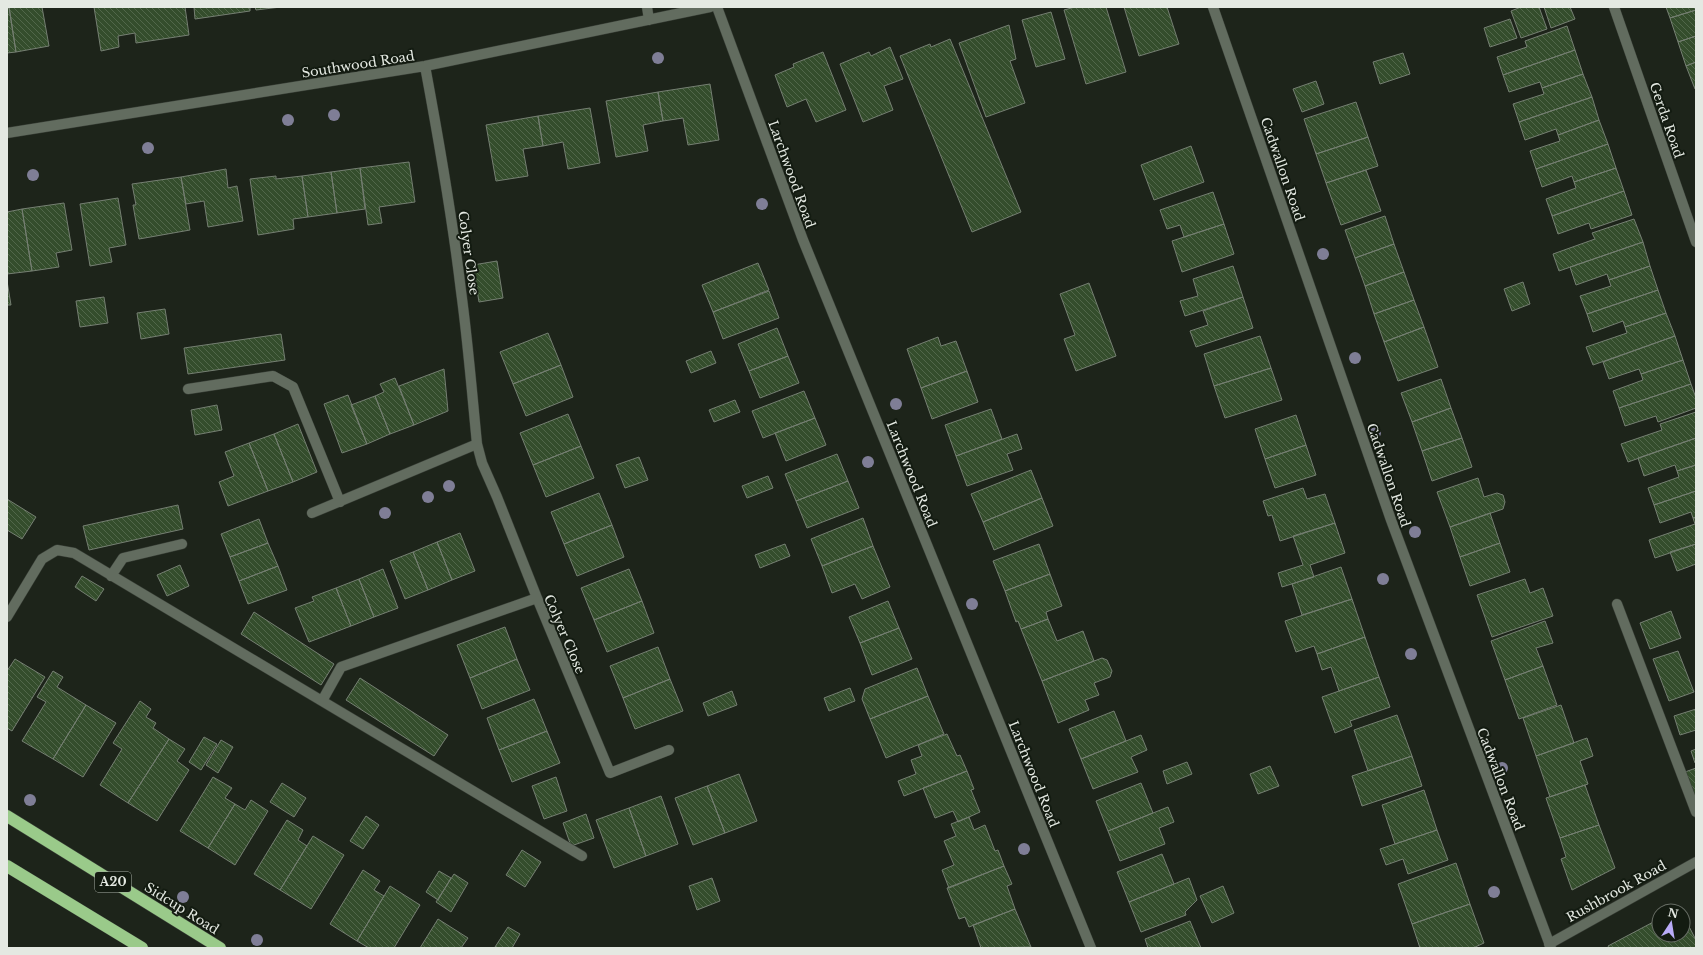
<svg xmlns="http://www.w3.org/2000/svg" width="1703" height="955" viewBox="0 0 1703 955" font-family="'Libre Baskerville',serif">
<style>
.building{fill:url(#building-back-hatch);stroke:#757f72}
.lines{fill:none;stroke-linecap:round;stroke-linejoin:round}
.minor-casing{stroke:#383e36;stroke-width:11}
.highway-casing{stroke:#383e36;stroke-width:13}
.minor{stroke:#626c5f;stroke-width:10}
.highway{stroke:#9aca8a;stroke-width:12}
.tree{fill:#7f7e96}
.labels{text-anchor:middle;stroke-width:4;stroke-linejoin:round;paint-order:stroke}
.shield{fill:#131b11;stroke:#a5aba3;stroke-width:1}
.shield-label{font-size:12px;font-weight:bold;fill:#e4e9e2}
.street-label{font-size:13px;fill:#e4e9e2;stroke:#131b11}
</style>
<defs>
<pattern id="building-back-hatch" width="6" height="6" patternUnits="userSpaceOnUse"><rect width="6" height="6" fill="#344d2c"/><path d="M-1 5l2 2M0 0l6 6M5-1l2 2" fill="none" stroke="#51674a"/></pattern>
</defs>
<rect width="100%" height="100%" fill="#1d241a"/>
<path class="building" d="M7,7h2l7,45 -9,1z
M9,7h33l7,39 -33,6z
M94,7h91l4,28 -53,8 -1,-10 -17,3 1,11 -18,4z
M194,7h56v4l-55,8z
M255,7h26l-25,3z
M1075,7h31l20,65 -40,12 -22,-74z
M1124,7h43l12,37 -40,12z
M1521,7h18l8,22 -26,9 -10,-27z
M1544,7h26l5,12 -24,9z
M1666,7h30v3l-26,8z
M1696,10v26l-18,6 -8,-24z
M1051,12l14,47 -29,8 -14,-47z
M1510,19l7,19 -27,9 -6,-19z
M1009,25l7,34 -6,2 15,42 -39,14 -27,-74z
M1567,26l8,24 -72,25 -6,-18 30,-10 -2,-6z
M1696,36v26l-10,4 -8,-24z
M950,39l71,173 -49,20 -72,-176 30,-12 1,3z
M890,47l13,32 -19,7 9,24 -30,12 -23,-58 29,-12 2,4z
M1575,50l8,24 -41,14 -2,-6 -31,10 -6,-17z
M823,52l23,58 -30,12 -10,-23 -19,8 -12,-32 19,-8 -1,-3z
M1403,53l7,21 -30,10 -7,-22z
M1696,62v27h-1l-9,-23z
M1583,74l9,23 -73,25 -6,-18 31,-10 -2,-6z
M1316,81l8,23 -22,8 -9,-23z
M710,84l9,56 -31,5 -5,-27 -20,3 -5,-29z
M658,92l5,29 -20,4 5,26 -32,6 -10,-56z
M1592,97l7,23 -41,15 -2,-6 -31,11 -6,-18z
M1356,102l12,35 -52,17 -12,-35z
M590,108l10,55 -32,6 -5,-27 -20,4 -5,-30z
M538,116l5,30 -20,3 5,27 -32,5 -10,-56z
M1599,120l9,24 -72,25 -6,-18 30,-10 -2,-6z
M1368,137l10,29 -52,17 -10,-29z
M1608,144l8,24 -42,14 -2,-6 -30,11 -6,-18z
M1191,146l13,36 -50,18 -13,-35z
M409,162l6,40 -36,5 3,16 -14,2 -8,-57z
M360,168l5,41 -28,4 -6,-41z
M1616,168l8,23 -72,25 -6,-17 30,-11 -2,-6z
M226,169l2,19 9,-2 6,35 -35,6 -4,-26 -18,3 -5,-27z
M1366,170l15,41 -40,14 -15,-42z
M331,172l6,41 -29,4 -6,-41z
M276,176v3l26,-3 6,41 -15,2 1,10 -36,6 -8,-56z
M181,177l9,53 -51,9 -6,-34h3l-4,-21z
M1624,191l8,24 -41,14 -2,-6 -31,11 -6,-18z
M1213,192l11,32 -40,13 -4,-12 -13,4 -7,-19z
M118,198l8,47 -17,3 3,14 -22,4 -10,-62z
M64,203l8,47 -16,3 3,14 -27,4 -10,-62z
M22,209l10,62 -25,3v-62z
M1385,216l9,28 -39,14 -10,-28z
M1634,219l9,23 -84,29 -6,-17 42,-15 -3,-6z
M1224,224l10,30 -52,18 -10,-31z
M1643,242l7,24 -41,14 -2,-6 -31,11 -6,-18z
M1394,244l10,28 -39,14 -10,-28z
M497,261l6,37 -24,4 -6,-37z
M758,263l11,27 -56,22 -11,-27z
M1233,266l10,31 -58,19 -5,-15 18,-5 -5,-17z
M1650,266l8,24 -71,24 -7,-18 31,-10 -2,-6z
M1404,272l10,28 -40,14 -9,-28z
M7,281l4,24h-4z
M1523,282l7,22 -18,7 -8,-22z
M1089,283l27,73 -40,15 -12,-32 11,-4 -15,-41z
M1658,290l8,23 -41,14 -2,-6 -30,11 -6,-18z
M769,291l10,27 -56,21 -10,-27z
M104,297l4,26 -28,4 -4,-26z
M1243,297l10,31 -57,19 -6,-16 18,-6 -5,-14z
M1414,300l10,27 -40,15 -10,-28z
M165,309l4,25 -28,5 -4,-26z
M1666,313l9,23 -82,29 -7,-18 41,-14 -2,-6z
M1424,327l14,40 -40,14 -14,-39z
M777,328l11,28 -39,15 -11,-27z
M548,333l13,32 -48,19 -13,-32z
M281,334l4,26 -97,14 -4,-26z
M1260,336l11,32 -57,18 -10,-32z
M1675,336l8,24 -42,14 -2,-5 -30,10 -6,-17z
M938,337l3,9 15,-5 11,30 -46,17 -14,-39z
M711,351l5,12 -25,10 -5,-12z
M788,356l11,27 -39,15 -11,-27z
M1683,360l8,24 -72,24 -6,-17 30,-11 -2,-6z
M561,365l12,32 -47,19 -13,-32z
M1271,368l11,32 -57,18 -11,-32z
M444,369l4,42 -34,14 -15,-39z
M967,371l11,31 -46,17 -11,-31z
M395,378l19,47 -24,9 -15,-38 9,-4 -4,-8z
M1441,379l10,29 -39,14 -11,-29z
M1691,384l5,14v10l-38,14 -2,-6 -31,10 -6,-18z
M804,391l11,27 -52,20 -11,-27z
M348,395l19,49 -25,9 -18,-49z
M375,396l15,38 -23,10 -16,-39z
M735,400l5,12 -26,10 -5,-12z
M217,405l5,25 -27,5 -4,-25z
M1451,408l11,30 -40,13 -10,-29z
M991,409l11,30 -46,17 -11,-31z
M1696,412v26l-68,24 -7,-18 41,-14 -2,-6z
M568,414l13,32 -48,19 -13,-32z
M1296,415l10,30 -41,14 -10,-30z
M815,418l11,27 -40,16 -11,-28z
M298,424l19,48 -24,10 -19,-48z
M274,434l19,48 -25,9 -19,-48z
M1017,434l5,15 -15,5 6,16 -46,16 -11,-30z
M1462,438l10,29 -40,14 -10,-30z
M1696,438v27l-19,6 -2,-6 -31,11 -6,-18z
M249,443l19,48 -40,15 -9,-24 15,-6 -9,-24z
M1306,445l10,30 -41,13 -10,-29z
M581,446l13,32 -48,19 -13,-32z
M837,454l11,27 -52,20 -11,-27z
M639,457l9,23 -23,8 -9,-23z
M1696,465v26l-42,14 -6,-17 31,-11 -2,-6z
M1031,470l11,28 -59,24 -12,-28z
M768,476l5,12 -26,10 -5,-12z
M1478,478l6,19 13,-4 6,2 2,7 -2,7 -53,18 -13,-35z
M848,481l11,27 -52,20 -11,-27z
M1303,488l4,11 18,-5 10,29 -55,18 -8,-26 -4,1 -5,-15z
M1696,491v26l-3,1 -2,-6 -31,11 -6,-18z
M599,493l13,32 -48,19 -13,-32z
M1042,498l11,28 -59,24 -11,-28z
M7,499l29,18 -14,22 -15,-9z
M178,505l5,24 -94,21 -6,-24z
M1490,513l10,30 -40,14 -10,-30z
M1696,517v27l-41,14 -6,-18 46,-16 -2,-6z
M863,518l10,28 -51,20 -11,-27z
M259,519l9,24 -38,14 -9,-23z
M1335,523l10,30 -35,12 4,12 -32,10 -4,-14 25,-8 -10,-29z
M612,525l12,32 -47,19 -13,-32z
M460,533l15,38 -23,9 -15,-38z
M437,542l15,38 -24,10 -15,-38z
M268,543l10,23 -39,15 -9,-24z
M1500,543l10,29 -40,14 -10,-29z
M785,544l5,12 -30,12 -5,-13z
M1039,544l11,30 -45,17 -12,-30z
M1696,544v20l-19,7 -7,-19z
M873,546l17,41 -28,12 -7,-15 -23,9 -10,-27z
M413,552l15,38 -23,9 -15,-38z
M180,565l9,21 -22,10 -10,-21z
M278,566l9,24 -39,14 -9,-23z
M1341,567l11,32 -50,16 -10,-31z
M383,569l15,39 -24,9 -15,-38z
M629,569l13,32 -48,19 -13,-32z
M1050,574l12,32 -16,6 2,7 -27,10 -3,-8 -2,1 -11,-31z
M82,576l22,13 -8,12 -21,-14z
M359,579l15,38 -23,9 -15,-38z
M1525,579l5,14 13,-5 10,28 -61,21 -15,-42z
M336,588l15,38 -42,16 -14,-34 19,-7 -2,-4z
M1352,599l13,38 -48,17 -3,-8 -18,6 -11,-31z
M642,601l12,32 -47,19 -13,-32z
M888,601l11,27 -39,15 -11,-26z
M1671,611l10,27 -31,11 -10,-26z
M254,612l80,52 -13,21 -80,-51z
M1048,619l9,22 26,-10 11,30 -52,20 -21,-52z
M1545,621l8,22 -17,5 7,18 -38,14 -14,-39z
M505,627l12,32 -47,19 -13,-33z
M899,628l13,31 -40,16 -12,-32z
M1365,637l14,40 -40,14 -8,-24 -9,3 -5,-16z
M658,647l12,32 -47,19 -13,-32z
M1678,651l16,41 -25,9 -16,-42z
M1102,658l5,2 5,11 -2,6 -16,6 5,12 -14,5 4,10 -31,13 -16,-42z
M15,659l30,18 -33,54 -5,-3v-57z
M517,659l13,31 -48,19 -12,-31z
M1543,666l14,39 -38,14 -14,-39z
M917,668l11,28 -58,23 -8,-20 3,-10z
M53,671l10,6 -6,10 29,18 -33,54 -31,-18 24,-39 -9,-5z
M1379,677l11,30 -40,14 2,5 -17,7 -13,-36z
M360,678l88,57 -14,21 -88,-56z
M670,679l13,32 -48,18 -12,-31z
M850,688l5,13 -26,10 -5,-13z
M732,691l5,14 -29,11 -5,-13z
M928,696l16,38 -58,24 -16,-39z
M534,699l13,32 -48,19 -12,-32z
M140,701l11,8 -5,8 10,6 -3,5 16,11 -41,64 -28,-18 22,-36 -9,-6z
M86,705l30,18 -33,54 -30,-18z
M1561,705l13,38 -38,13 -13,-38z
M1696,709v21l-16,5 -6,-19z
M1114,711l12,30 -45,18 -12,-30z
M1397,715l15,41 -44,15 -14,-41z
M547,731l13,32 -48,19 -13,-32z
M947,734l10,22 3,-1 7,16 -63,25 -6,-15 18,-7 -5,-14 11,-4 -4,-11z
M1141,735l6,15 -16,7 7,15 -45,17 -12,-30z
M204,737l13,7 -16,26 -12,-8z
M1587,738l6,18 -13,5 8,23 -38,13 -14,-41z
M169,739l16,10 -8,12 12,9 -32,51 -29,-18z
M221,740l12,7 -15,26 -12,-8z
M1696,749v14h-1l-4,-12z
M1412,756l10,30 -60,20 -10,-30z
M1187,762l5,12 -25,10 -4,-13z
M1270,766l9,20 -21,8 -8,-20z
M1696,768v34l-11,-30z
M967,771l7,18 -3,1 9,22 -22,10 -5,-11 -18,7 -12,-30z
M739,774l18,47 -32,12 -18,-47z
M213,777l19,11 -7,10 10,6 -27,44 -28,-17z
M556,777l11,34 -23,8 -12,-33z
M282,783l24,15 -12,19 -24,-15z
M1141,783l12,30 -45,18 -12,-30z
M1585,785l14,40 -39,13 -14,-40z
M707,786l18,47 -32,12 -18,-47z
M1424,790l13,40 -42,14 -13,-39z
M661,796l17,48 -32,12 -17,-48z
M251,800l17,11 -33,54 -27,-17 27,-44 10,6z
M1168,807l6,15 -15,6 6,16 -45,17 -12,-30z
M629,808l17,48 -32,12 -18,-48z
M586,814l8,24 -23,8 -8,-23z
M366,816l13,9 -16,24 -13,-8z
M969,817l5,13 11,-5 10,26 3,-1 6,16 -55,22 -7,-18 12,-5 -10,-24 12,-5 -5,-12z
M287,820l16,10 -5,10 9,6 -27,44 -26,-16z
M1599,825l16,43 -43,22 -11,-31 5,-2 -6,-19z
M1437,830l11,30 -40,14 -5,-15 -17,6 -6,-16z
M313,836l31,19 -33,54 -31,-19z
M522,850l19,12 -16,25 -19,-12z
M1162,854l12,30 -45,18 -12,-30z
M1456,863l14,41 -58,20 -14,-40z
M1004,866l8,18 -5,2 8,23 -46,18 -4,-10 -6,2 -12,-31z
M363,870l17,11 -6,9 10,6 -27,45 -27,-17z
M439,871l12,7 -13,22 -12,-8z
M454,874l14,9 -17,29 -15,-10z
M712,878l8,23 -23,9 -8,-24z
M1189,878l8,22 -12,12 1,3 -45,17 -12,-30z
M390,886l30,19 -26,43h-25l-12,-7z
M1223,886l11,27 -22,10 -12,-27z
M1470,904l14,39 -11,5h-53l-8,-24z
M1015,909l16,38 -50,1 -8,-23z
M1683,915l13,25v8h-87l-1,-2 51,-27v16h24z
M438,919l30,19 -7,10h-41z
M1190,921l11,27h-53l-3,-9z
M508,927l12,7 -8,14h-15l-2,-1z"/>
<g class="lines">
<g class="minor-casing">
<path id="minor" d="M647,7l2,13
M717,7l86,233 288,708
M1213,7l178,513 160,428
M1614,7l82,235
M425,66c14,75 27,149 36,225 7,51 11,102 16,153l5,19 15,34 40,101 73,175 59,-23
M7,133l418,-67 285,-59
M188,389l85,-13 20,11 47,115
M312,513l165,-69
M111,576l12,-18 59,-14
M1617,604l79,208
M7,617l35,-58 15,-9 17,3 248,148 19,-34 196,-69
M322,701l260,155
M1549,944l147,-82"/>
</g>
<g class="highway-casing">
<path id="highway" d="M7,816l213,132
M7,866l135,82"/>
</g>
<use href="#minor" class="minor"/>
<use href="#highway" class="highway"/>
</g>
<g class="tree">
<circle cx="658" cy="58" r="6"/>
<circle cx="334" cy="115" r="6"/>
<circle cx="288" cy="120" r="6"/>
<circle cx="148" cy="148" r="6"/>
<circle cx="33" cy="175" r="6"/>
<circle cx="762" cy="204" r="6"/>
<circle cx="1323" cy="254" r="6"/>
<circle cx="1355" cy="358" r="6"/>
<circle cx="896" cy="404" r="6"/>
<circle cx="1375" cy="433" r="6"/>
<circle cx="868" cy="462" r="6"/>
<circle cx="449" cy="486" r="6"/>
<circle cx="428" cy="497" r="6"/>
<circle cx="385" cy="513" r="6"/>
<circle cx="1415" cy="532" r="6"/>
<circle cx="1383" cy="579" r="6"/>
<circle cx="972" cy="604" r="6"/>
<circle cx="1411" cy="654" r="6"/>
<circle cx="1502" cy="768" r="6"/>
<circle cx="30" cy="800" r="6"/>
<circle cx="1024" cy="849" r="6"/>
<circle cx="1494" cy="892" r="6"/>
<circle cx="183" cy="897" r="6"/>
<circle cx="257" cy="940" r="6"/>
</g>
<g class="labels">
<rect class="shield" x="95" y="872" width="36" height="20" rx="3"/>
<g class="shield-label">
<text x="113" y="886">A20</text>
</g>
<g class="street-label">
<text transform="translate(358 64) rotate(-9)" y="5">Southwood Road</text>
<text transform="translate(1667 120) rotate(71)" y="5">Gerda Road</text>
<text transform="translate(1283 169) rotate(71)" y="5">Cadwallon Road</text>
<text transform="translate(792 174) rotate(70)" y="5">Larchwood Road</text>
<text transform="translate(469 253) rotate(82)" y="5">Colyer Close</text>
<text transform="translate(912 474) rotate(68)" y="5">Larchwood Road</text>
<text transform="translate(1389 475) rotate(71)" y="5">Cadwallon Road</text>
<text transform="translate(565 634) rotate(67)" y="5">Colyer Close</text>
<text transform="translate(1034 774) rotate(68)" y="5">Larchwood Road</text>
<text transform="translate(1501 779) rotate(69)" y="5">Cadwallon Road</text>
<text transform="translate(1616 891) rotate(-29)" y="5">Rushbrook Road</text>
<text transform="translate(182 908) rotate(32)" y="5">Sidcup Road</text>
</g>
</g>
<rect width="1703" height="955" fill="none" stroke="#e4e9e2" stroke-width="16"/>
<g transform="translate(1671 923) rotate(12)"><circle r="19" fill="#131b11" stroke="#676d65"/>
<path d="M0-3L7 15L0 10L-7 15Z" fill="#b8abf7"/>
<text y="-6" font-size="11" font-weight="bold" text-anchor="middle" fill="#e4e9e2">N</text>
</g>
</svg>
